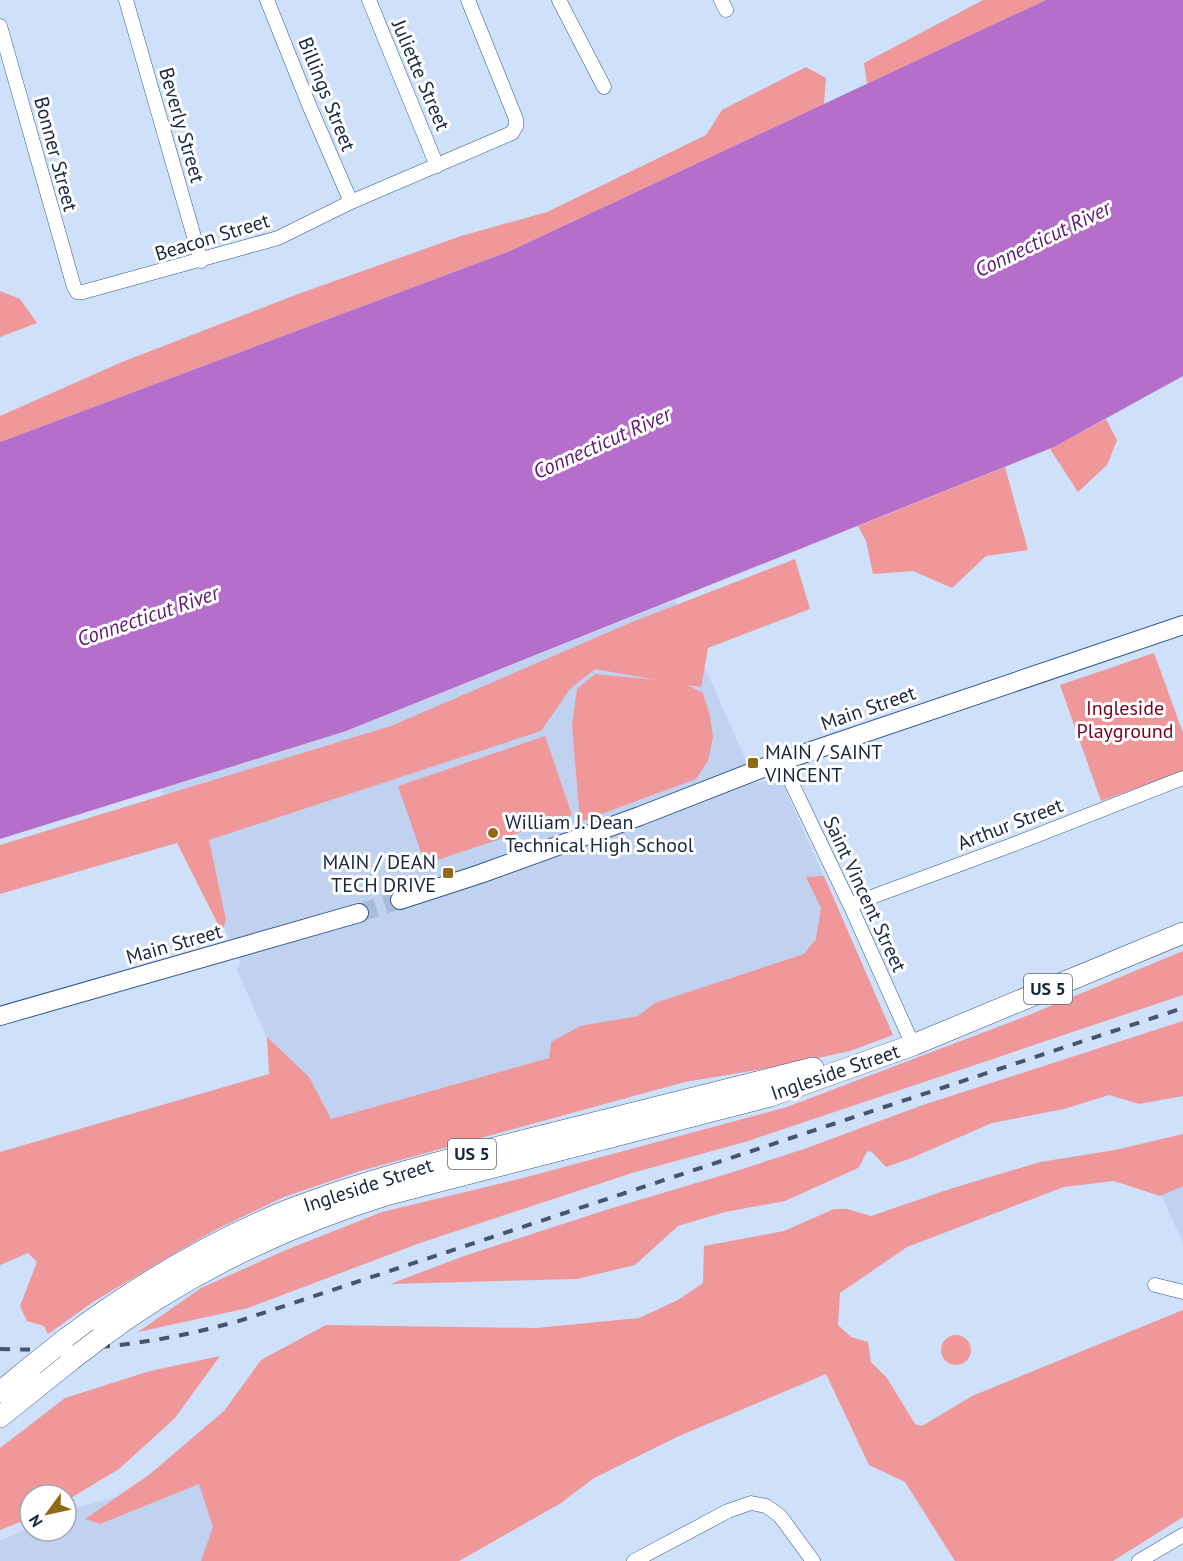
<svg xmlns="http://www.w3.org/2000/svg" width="1183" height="1561" viewBox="0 0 1183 1561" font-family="'PT Sans',sans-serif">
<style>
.built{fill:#c0d2ef}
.green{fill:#f09799}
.water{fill:#b56eca}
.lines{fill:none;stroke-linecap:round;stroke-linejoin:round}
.secondary-tunnel{stroke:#a9bbd5;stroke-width:18;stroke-dasharray:18 9;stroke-linecap:butt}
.minor-casing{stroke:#31578f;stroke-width:15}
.secondary-casing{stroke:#31578f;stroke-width:20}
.primary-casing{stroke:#31578f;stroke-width:22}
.minor{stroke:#fff;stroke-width:14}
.secondary{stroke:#fff;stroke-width:18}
.primary{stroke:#fff;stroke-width:21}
.rail{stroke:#44556e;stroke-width:4;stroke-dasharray:10 10;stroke-linecap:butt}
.primary-bridge-casing{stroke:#31578f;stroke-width:22;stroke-linecap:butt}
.primary-bridge{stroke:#fff;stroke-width:21}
.poi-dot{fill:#936812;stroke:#fff;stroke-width:2}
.labels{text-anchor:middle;stroke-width:6;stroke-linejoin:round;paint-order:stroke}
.shield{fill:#fff;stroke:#5d6879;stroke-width:1.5}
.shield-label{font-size:18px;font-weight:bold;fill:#172740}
.street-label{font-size:20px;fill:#172740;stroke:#fff}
.park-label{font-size:20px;fill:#78001e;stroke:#fff}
.poi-label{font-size:20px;fill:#172740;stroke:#fff;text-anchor:start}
.water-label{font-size:21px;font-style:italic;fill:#5d1a6f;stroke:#fff}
</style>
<rect width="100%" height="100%" fill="#cee0fa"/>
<path class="built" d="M675,600l81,183 14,-2 13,3 110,251 -61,16 -276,5 -250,70 -69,-156 3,-8 -79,-173 185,-58z
M1183,1148v95l-36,-79z
M201,1475l31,86h-232v-20l30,-14v4h36v-20l5,-2z"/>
<path class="green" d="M983,0h63l-179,84 -3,-21z
M806,67l20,11 -2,26 -314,147 -510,191v-26l122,-54 176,-68 163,-58 86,-24 159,-77 16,-25z
M0,291l20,8 17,24 -37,14z
M1106,419l11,21 -10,25 -29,27 -28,-43z
M1005,467l23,83 -42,6 -34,32 -39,-17 -40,3 -7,-33 -8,-15z
M795,559l15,50 -102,39 -7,39 -14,-2 16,8 7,23 3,21 -5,24 -12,18 -116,43 -8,-97 5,-36 18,-15 62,6 -62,-11 -25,20 -29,42 -332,109 17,80 -4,12 -45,-89 -177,51v-49l391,-119 241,-104z
M1154,653l29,80v38l-82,30 -41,-116z
M545,736l27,79 -147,49 -27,-78z
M824,876l69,159 -43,16 -64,14 -101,17 -325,89 -76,26 -67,32 -49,28 -75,45 -45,32 -4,-8 -17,-5 -7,-15 17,-44 -9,-9 -28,12v-113l269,-78 -2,-37 42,40 22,42 218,-61 2,-16 29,-16 58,-10 17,-13 149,-49 12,-15 5,-31 -15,-31z
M1183,951v44l-438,147 -113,31 -212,70 -172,65 -110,24 63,-44 85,-38 96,-38 141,-34 264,-71 242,-92z
M1183,1021v75l-44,8 -30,-9 -45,14 -72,14 -83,36 -23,8 -14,-15 -4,-1c-5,5 -5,12 -10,17l-73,33 -60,11 -47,14 -43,39 -58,14 -187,5 74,-28 145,-47 121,-36 77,-25 113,-42z
M1183,1134v52l-23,10 -46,-15 -50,6 -157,60 -67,46 -2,32 13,12 17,5 3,20 16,16 28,46 7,2 50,-30 211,-86v207l-70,44h-158l-50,-79 -36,-17 -43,-91 -147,62 -85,42 -33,25 -102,58h-258l12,-34 -14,-43 -99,40 -15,-5 65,-45 74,-63 37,-51 65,-35 210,3 103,-10 39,-18 25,-17 1,-37 80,-15 50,-22h13l24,7 79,-27 90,-27 75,-12z
M941 1350a15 15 0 1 1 30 0a15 15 0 1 1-30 0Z
M220,1356l-45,62 -56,51 -53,32v-6h-36v23l-30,12v-82l65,-50 85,-27z"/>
<path class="water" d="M1046,0h137v376l-129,71 -708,284 -346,108v-397l510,-191z"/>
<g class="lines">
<path class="secondary-tunnel" d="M359,913l41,-13"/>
<g class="minor-casing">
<path id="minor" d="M126,0l75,261
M267,0l42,105 42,97
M369,0l68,166
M559,0l45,87
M721,0l5,10
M0,26l74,261 3,5h6l195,-54 73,-36 161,-69 4,-7v-7l-48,-119
M781,761l69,144 63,140
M850,905l162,-60 171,-67
M1155,1285l28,7
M634,1561l94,-50 23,-8 15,3 14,10 33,45
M1139,1561l44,-26"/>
</g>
<g class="secondary-casing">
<path id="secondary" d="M400,900l80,-26 160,-58 133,-52 410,-139
M0,1016l359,-103"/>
</g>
<g class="primary-casing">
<path id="primary" d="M100,1338c87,-65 186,-112 289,-144l381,-98 143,-51 270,-112
M63,1341c69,-52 143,-97 223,-130 76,-30 156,-50 236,-70 97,-25 194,-49 291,-73
M0,1392l33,-27
M0,1417l71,-57"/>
</g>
<use href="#minor" class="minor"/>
<use href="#secondary" class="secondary"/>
<use href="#primary" class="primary"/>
<path class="rail" d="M0,1349c87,3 158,-5 242,-29l941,-312"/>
<g class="primary-bridge-casing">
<path id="primary-bridge" d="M71,1360l29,-22
M33,1365l30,-24"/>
</g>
<use href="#primary-bridge" class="primary-bridge"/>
</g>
<g class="poi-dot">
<rect x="747" y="757" width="12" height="12" rx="3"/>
<circle cx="493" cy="833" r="6"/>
<rect x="442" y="867" width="12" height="12" rx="3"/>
</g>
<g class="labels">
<g class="shield">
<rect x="1024" y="974" width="48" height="30" rx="4.5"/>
<rect x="448" y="1139" width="48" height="30" rx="4.5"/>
</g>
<g class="shield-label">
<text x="1048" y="995">US 5</text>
<text x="472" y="1160">US 5</text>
</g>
<g class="street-label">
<text transform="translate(421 75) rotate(67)" y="7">Juliette Street</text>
<text transform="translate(327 94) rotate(68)" y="7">Billings Street</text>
<text transform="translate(182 125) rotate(74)" y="7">Beverly Street</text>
<text transform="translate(56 154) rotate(75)" y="7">Bonner Street</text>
<text transform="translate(212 237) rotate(-17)" y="7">Beacon Street</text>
<text transform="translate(868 708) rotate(-19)" y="7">Main Street</text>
<text transform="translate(1010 824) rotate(-21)" y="7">Arthur Street</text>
<text transform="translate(865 894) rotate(65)" y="7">Saint Vincent Street</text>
<text transform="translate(174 944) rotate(-16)" y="7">Main Street</text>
<text transform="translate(835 1072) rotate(-19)" y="7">Ingleside Street</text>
<text transform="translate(368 1185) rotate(-18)" y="7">Ingleside Street</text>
</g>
<g class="park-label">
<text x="1125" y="715">Ingleside<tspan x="1125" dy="23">Playground</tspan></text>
</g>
<g class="poi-label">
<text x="765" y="759">MAIN / SAINT<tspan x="765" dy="23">VINCENT</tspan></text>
<text x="505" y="829">William J. Dean<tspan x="505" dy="23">Technical High School</tspan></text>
<text x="436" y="869" text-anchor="end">MAIN / DEAN<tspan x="436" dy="23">TECH DRIVE</tspan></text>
</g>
<g class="water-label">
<text transform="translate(1043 239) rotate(-26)" y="7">Connecticut River</text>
<text transform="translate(602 443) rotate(-24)" y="7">Connecticut River</text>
<text transform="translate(148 616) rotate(-19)" y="7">Connecticut River</text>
</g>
</g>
<g transform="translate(48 1513) rotate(237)"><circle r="28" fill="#ffffff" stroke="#a2a9b3" stroke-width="1.5"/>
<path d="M0-4.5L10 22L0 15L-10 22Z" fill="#936812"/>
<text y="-9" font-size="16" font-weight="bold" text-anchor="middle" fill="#172740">N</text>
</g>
</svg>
